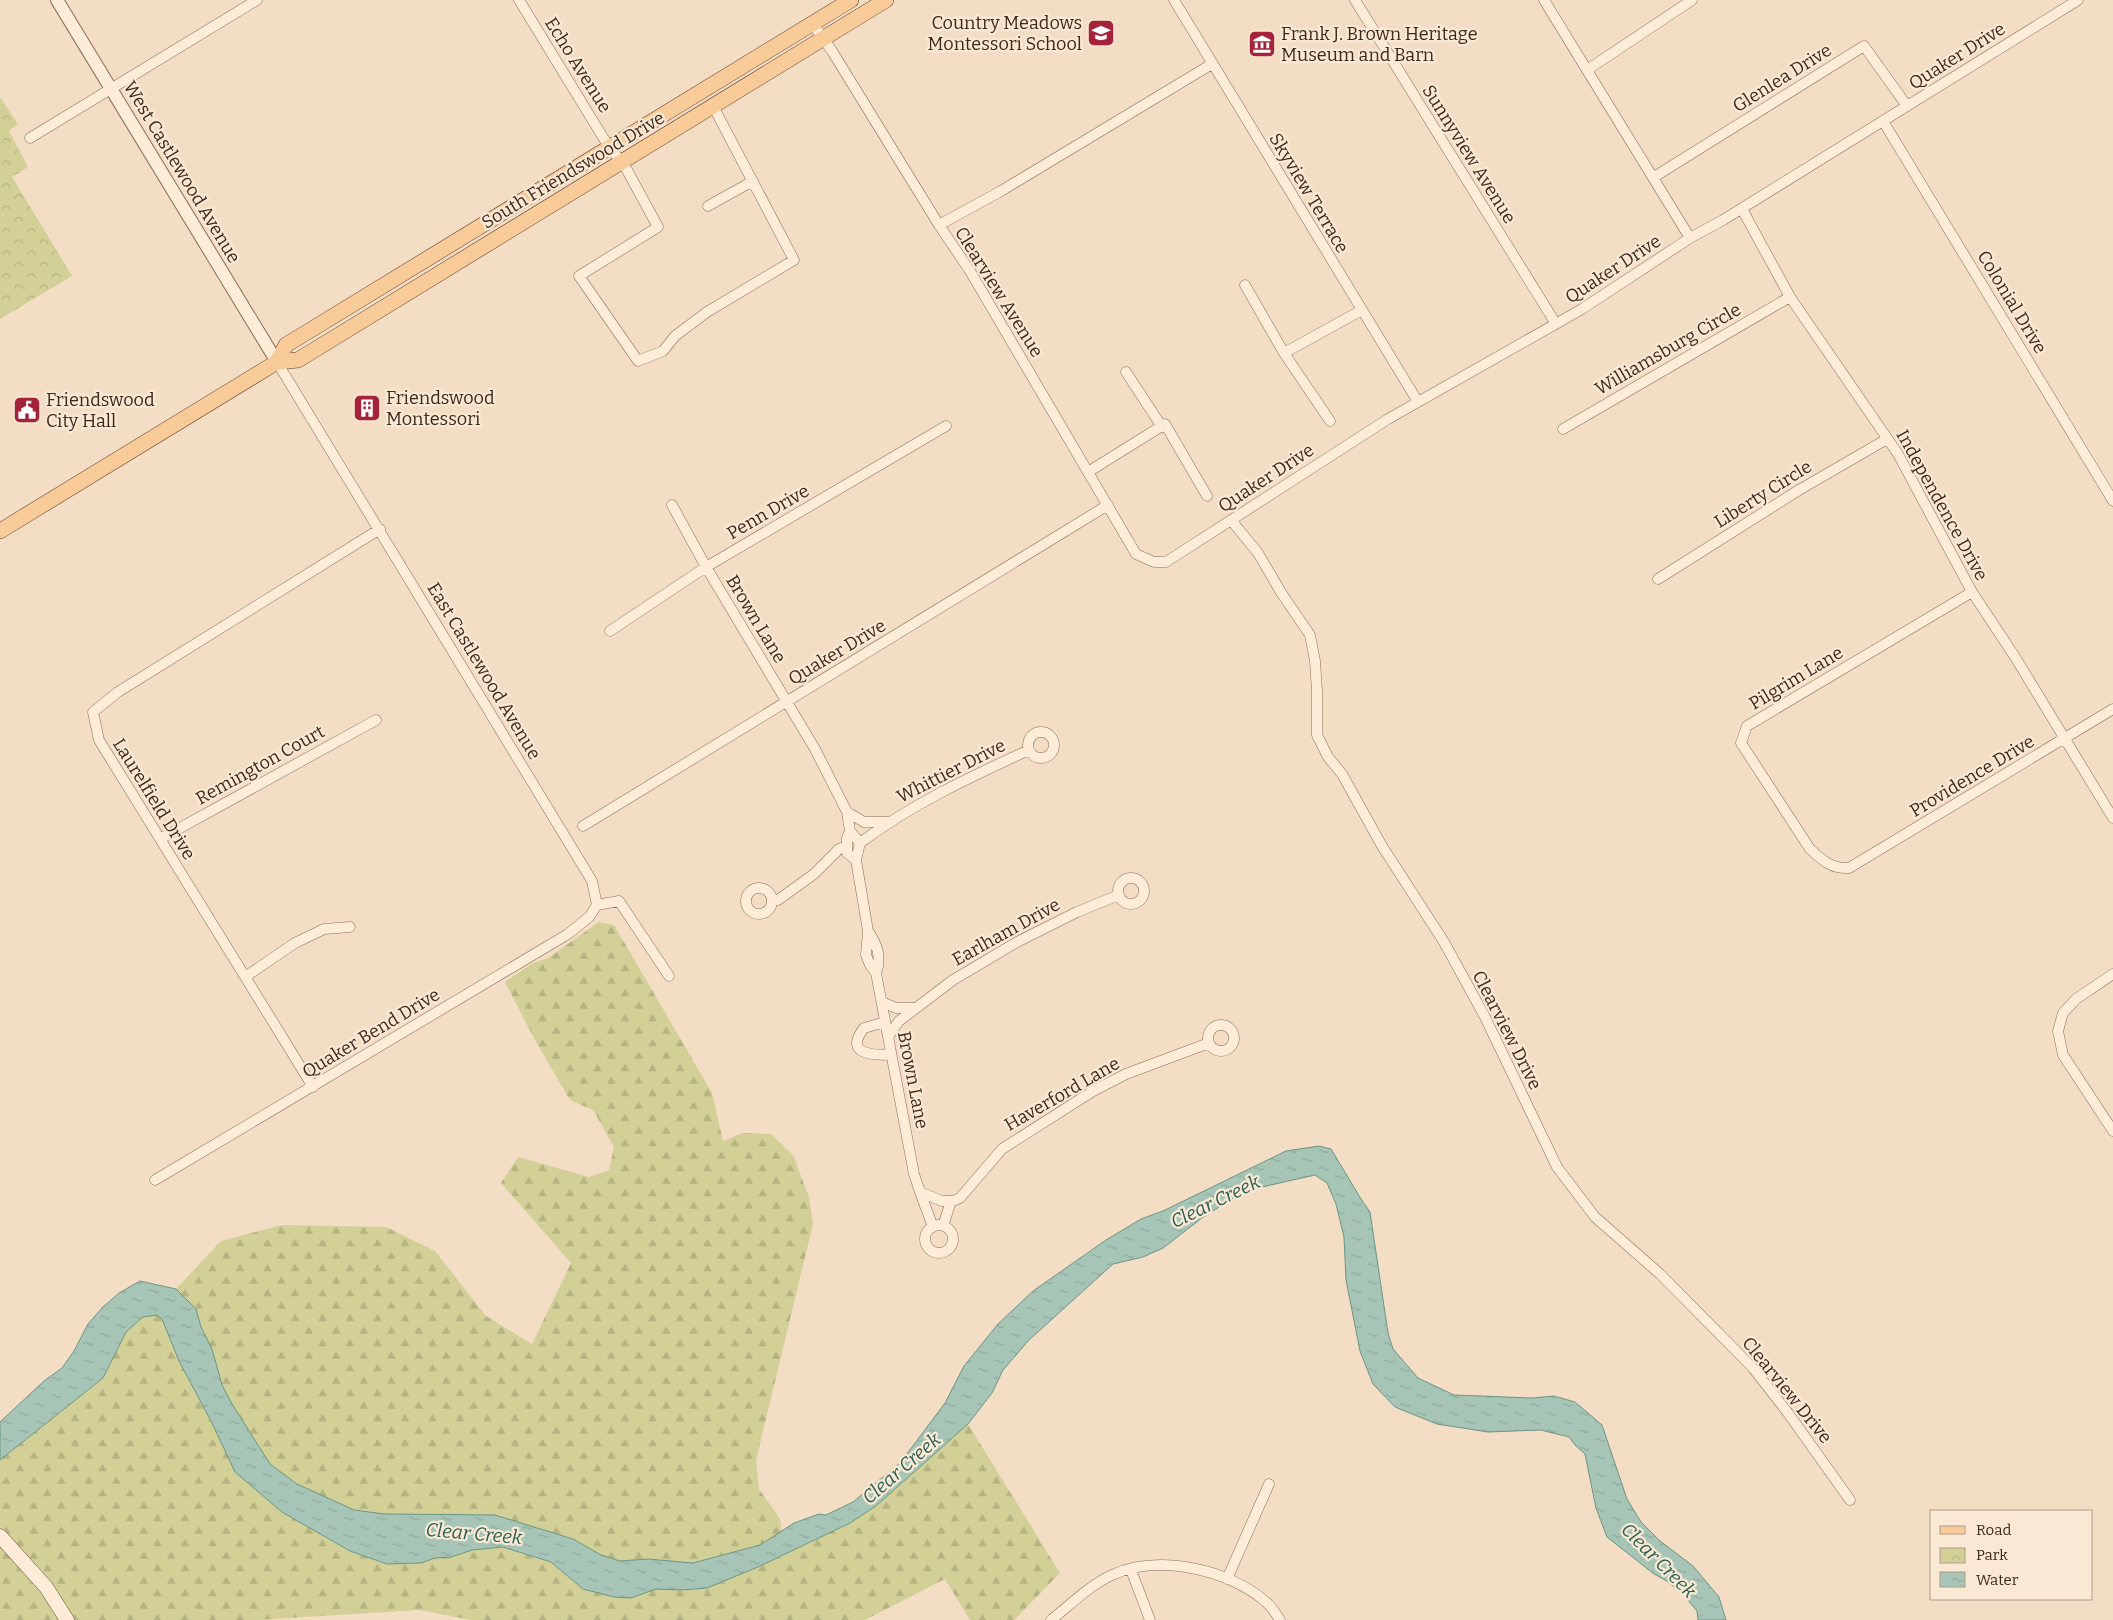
<svg xmlns="http://www.w3.org/2000/svg" width="2113" height="1620" viewBox="0 0 2113 1620" font-family="Bitter,serif">
<style>
.forest{fill:url(#forest-firs)}
.park{fill:url(#park-crowns)}
.water{fill:url(#water-ripples);stroke:#6c9584}
.lines{fill:none;stroke-linecap:round;stroke-linejoin:round}
.minor-casing{stroke:#8f6d58;stroke-width:11}
.tertiary-casing{stroke:#8f6d58;stroke-width:14}
.secondary-casing{stroke:#714e3b;stroke-width:15}
.primary-casing{stroke:#5d3b2c;stroke-width:16}
.minor{stroke:#fcecd8;stroke-width:10}
.tertiary{stroke:#fcecd8;stroke-width:12}
.secondary{stroke:#fcecd8;stroke-width:14}
.primary{stroke:#f9cb99;stroke-width:15}
.labels{text-anchor:middle;stroke-width:4.5;stroke-linejoin:round;paint-order:stroke}
.poi-label{font-size:18px;fill:#3e281d;stroke:#f9e9d4;text-anchor:start}
.street-label{font-size:18px;fill:#3e281d;stroke:#f9e9d4}
.water-label{font-size:19px;font-style:italic;fill:#2b5f53;stroke:#f9e9d4}
</style>
<defs>
<pattern id="forest-firs" width="22" height="20" patternUnits="userSpaceOnUse" patternTransform="scale(1.25)"><rect width="22" height="20" fill="#d2d096"/><path d="M5 1l3.5 6h-7zM16 11l3.5 6h-7z" fill="#b5b381"/></pattern>
<pattern id="park-crowns" width="20" height="18" patternUnits="userSpaceOnUse" patternTransform="scale(1.25)"><rect width="20" height="18" fill="#d2d096"/><path d="M2 6a3 3 0 1 1 6 0M12 15a3 3 0 1 1 6 0" fill="none" stroke="#b5b381"/></pattern>
<pattern id="water-ripples" width="26" height="14" patternUnits="userSpaceOnUse" patternTransform="scale(1.25)"><rect width="26" height="14" fill="#a6c5b7"/><path d="M2 4q2-2 4 0t4 0M15 11q2-2 4 0t4 0" fill="none" stroke="#90a99d"/></pattern>
</defs>
<rect width="100%" height="100%" fill="#f3ddc4"/>
<path class="forest" d="M599,922l15,3 98,168 11,48 20,-8 28,1 22,21 16,42 4,27 -57,236 3,29 21,30 2,12 -22,14 -67,18 -45,-4 -28,2 -19,-6 -28,-16 -78,-24 -111,-1 -30,-4 -22,-8 -35,-18 -27,-20 -38,-60 -10,-19 -10,-36 -11,-22 -5,-18 -20,-20 45,-48 61,-16 104,2 49,24 51,65 46,28 39,-81 -70,-80 17,-26 71,20 20,-7 5,-23 -21,-37 -23,-10 -34,-58 -31,-60 26,-18 17,-6z
M157,1315l5,4 17,42 33,62 23,49 85,62 30,17 36,13 35,-1 14,-5 16,-1 21,-7 31,-3 48,15 32,27 48,9 25,-9 25,1 26,-2 51,-21 92,-44 26,-17 92,-82 92,149 -46,47h-44l-25,-41 -80,41h-394l-52,-10 -162,10h-257v-160l103,-82 23,-46 17,-15z"/>
<path class="park" d="M0,97l18,27 -9,7 19,36 -16,10 60,99 -72,43z"/>
<path class="water" d="M1319,1146l12,3 30,50 9,13 18,121 5,16 25,29 36,17 78,3 22,-2 21,6 27,23 25,74 14,23 19,19 33,25 26,31 7,23h-28l-1,-9 -15,-18 -15,-12 -13,-7 -47,-37 -11,-29 -11,-54 -10,-9 -6,-8 -28,-7 -53,2 -51,-8 -42,-17 -22,-23 -13,-33 -14,-71 -2,-43 -8,-33 -9,-21 -12,-8 -71,16 -42,27 -39,30 -20,9 -30,7 -84,76 -26,30 -11,23 -24,31 -92,82 -26,17 -92,44 -51,21 -26,2 -25,-1 -25,9 -17,-1 -31,-8 -32,-27 -48,-15 -31,3 -21,7 -16,1 -14,5 -34,1 -37,-13 -68,-39 -47,-40 -23,-49 -33,-62 -17,-42 -5,-4 -14,2 -17,15 -23,46 -103,82v-38l44,-41 18,-13 12,-17 14,-27 15,-17 16,-14 21,-12 36,8 20,20 5,18 11,22 10,36 10,19 38,60 27,20 57,26 30,4 111,1 78,24 28,16 19,6 28,-2 45,4 67,-18 34,-22 25,-9 7,1 27,-13 47,-39 45,-60 19,-37 34,-42 35,-33 73,-51 35,-21 22,-8 123,-60z"/>
<g class="lines">
<g class="minor-casing">
<path id="minor" d="M519,0l85,139 23,31 31,57 -79,49 59,85 25,-10 12,-15 32,-24 87,-52 -81,-154
M1174,0l244,402
M1355,0l201,324
M1544,0l146,238
M813,24l19,27 107,174 31,46 166,283 18,8h12l222,-143 194,-110 108,-71 33,-18 355,-220
M1587,70l105,-70
M1883,121l230,380
M30,138l227,-138
M1654,177l210,-131 43,60
M708,206l45,-25
M1742,209l48,88 108,157 74,138 43,65 98,161
M939,225l62,-34 211,-127
M1245,285l39,68 46,68
M1284,353l78,-43
M277,362l315,519 5,24
M1126,372l36,55
M1563,429l227,-132
M1088,472l77,-48 42,72
M672,505l34,62 109,182 32,63 3,19
M1231,520l27,33 24,41 28,41 5,26 2,30v44l11,22 14,17 40,72 62,96 41,75 72,150 38,50 65,57 93,94 35,45 62,87
M1658,579l141,-89 88,-51
M1972,592l-225,134 -6,17 69,106c12,11 21,20 39,19l264,-159
M610,631l96,-64 240,-141
M1028 745a13 13 0 1 1 26 0a13 13 0 1 1-26 0Z
M847,812l17,10h24
M583,826l525,-321
M160,839l216,-119
M860,843c52,-39 110,-66 169,-93
M856,860l-9,-7v-15l3,-7 10,12 -4,17 12,71 -2,24 4,10 6,8 38,201 6,18 22,9h11l7,-3 42,-49 91,-58 33,-17 83,-31
M1118 891a13 13 0 1 1 26 0a13 13 0 1 1-26 0Z
M746 901a13 13 0 1 1 26 0a13 13 0 1 1-26 0Z
M773,900h5l36,-26 25,-25 7,-3
M597,905l22,-4 50,75
M868,931c9,13 14,26 8,42
M2113,974l-37,25 -13,14 -5,18 5,24 50,76
M245,977l50,-34 29,-14 26,-2
M882,1002l14,6h18
M885,1022l-21,6c-21,27 10,27 27,27
M1208 1038a13 13 0 1 1 26 0a13 13 0 1 1-26 0Z
M888,1037l11,-16 54,-41 64,-38 60,-30 42,-17
M313,1087l-214,-347 -6,-28 25,-20 262,-163
M155,1180l413,-246 21,-17 8,-12
M920,1192l13,35
M925 1239a14 14 0 1 1 28 0a14 14 0 1 1-28 0Z
M943,1226l8,-25
M1131,1570l19,50
M1227,1579l42,-95
M1051,1620c19,-15 39,-35 61,-45 46,-21 117,-6 154,27 6,5 10,12 14,18"/>
</g>
<g class="tertiary-casing">
<path id="tertiary" d="M57,0l220,362"/>
</g>
<g class="secondary-casing">
<path id="secondary" d="M0,1536l46,51 21,33"/>
</g>
<g class="primary-casing">
<path id="primary" d="M277,362l9,-17 565,-345
M0,531l277,-169 21,-2 588,-360"/>
</g>
<use href="#minor" class="minor"/>
<use href="#tertiary" class="tertiary"/>
<use href="#secondary" class="secondary"/>
<use href="#primary" class="primary"/>
</g>
<defs>
<g id="school-square" transform="scale(1.4375)"><rect x="-9" y="-9" width="18" height="18" rx="4" fill="#a52238" stroke="#f9e9d4"/><path d="M0-5L7-2L0 1L-7-2ZM-4 1L0 2.5L4 1V4Q0 6-4 4Z" fill="#fff"/></g>
<g id="museum-square" transform="scale(1.4375)"><rect x="-9" y="-9" width="18" height="18" rx="4" fill="#a52238" stroke="#f9e9d4"/><path d="M0-6L6-3V-2H-6V-3ZM-5-1h2V3h-2ZM-1-1h2V3h-2ZM3-1h2V3H3ZM-6 4H6V6H-6Z" fill="#fff"/></g>
<g id="building-square" transform="scale(1.4375)"><rect x="-9" y="-9" width="18" height="18" rx="4" fill="#a52238" stroke="#f9e9d4"/><path d="M-4-6H4V6H1V3H-1V6H-4ZM-2.5-4.3h1.7v1.8h-1.7ZM.8-4.3h1.7v1.8H.8ZM-2.5-1h1.7V.8h-1.7ZM.8-1h1.7V.8H.8Z" fill="#fff"/></g>
<g id="civic-square" transform="scale(1.4375)"><rect x="-9" y="-9" width="18" height="18" rx="4" fill="#a52238" stroke="#f9e9d4"/><path d="M-.6-6.5H3V-4.5H.6V-3L4-1V1h2V6H-6V1h2V-1L-.6-3ZM-1.2 2.5V6h2.4V2.5Z" fill="#fff"/></g>
</defs>
<g fill-rule="evenodd">
<use href="#school-square" x="1101" y="33"/>
<use href="#museum-square" x="1262" y="44"/>
<use href="#building-square" x="367" y="408"/>
<use href="#civic-square" x="27" y="410"/>
</g>
<g class="labels">
<g class="poi-label">
<text x="1082" y="29" text-anchor="end">Country Meadows<tspan x="1082" dy="21">Montessori School</tspan></text>
<text x="1281" y="40">Frank J. Brown Heritage<tspan x="1281" dy="21">Museum and Barn</tspan></text>
<text x="386" y="404">Friendswood<tspan x="386" dy="21">Montessori</tspan></text>
<text x="46" y="406">Friendswood<tspan x="46" dy="21">City Hall</tspan></text>
</g>
<g class="street-label">
<text transform="translate(1957 56) rotate(-32)" y="6">Quaker Drive</text>
<text transform="translate(578 65) rotate(58)" y="6">Echo Avenue</text>
<text transform="translate(1782 78) rotate(-32)" y="6">Glenlea Drive</text>
<text transform="translate(1469 154) rotate(58)" y="6">Sunnyview Avenue</text>
<text transform="translate(573 170) rotate(-31)" y="6">South Friendswood Drive</text>
<text transform="translate(182 172) rotate(59)" y="6">West Castlewood Avenue</text>
<text transform="translate(1309 193) rotate(59)" y="6">Skyview Terrace</text>
<text transform="translate(1613 269) rotate(-33)" y="6">Quaker Drive</text>
<text transform="translate(999 292) rotate(58)" y="6">Clearview Avenue</text>
<text transform="translate(2012 302) rotate(59)" y="6">Colonial Drive</text>
<text transform="translate(1668 349) rotate(-30)" y="6">Williamsburg Circle</text>
<text transform="translate(1266 478) rotate(-33)" y="6">Quaker Drive</text>
<text transform="translate(1763 494) rotate(-32)" y="6">Liberty Circle</text>
<text transform="translate(1942 505) rotate(61)" y="6">Independence Drive</text>
<text transform="translate(768 512) rotate(-30)" y="6">Penn Drive</text>
<text transform="translate(756 619) rotate(59)" y="6">Brown Lane</text>
<text transform="translate(837 652) rotate(-31)" y="6">Quaker Drive</text>
<text transform="translate(484 671) rotate(59)" y="6">East Castlewood Avenue</text>
<text transform="translate(1796 678) rotate(-31)" y="6">Pilgrim Lane</text>
<text transform="translate(260 765) rotate(-29)" y="6">Remington Court</text>
<text transform="translate(951 771) rotate(-27)" y="6">Whittier Drive</text>
<text transform="translate(1972 776) rotate(-31)" y="6">Providence Drive</text>
<text transform="translate(154 799) rotate(58)" y="6">Laurelfield Drive</text>
<text transform="translate(1006 932) rotate(-29)" y="6">Earlham Drive</text>
<text transform="translate(1507 1030) rotate(63)" y="6">Clearview Drive</text>
<text transform="translate(371 1033) rotate(-31)" y="6">Quaker Bend Drive</text>
<text transform="translate(913 1080) rotate(79)" y="6">Brown Lane</text>
<text transform="translate(1062 1094) rotate(-30)" y="6">Haverford Lane</text>
<text transform="translate(1787 1390) rotate(51)" y="6">Clearview Drive</text>
</g>
<g class="water-label">
<text transform="translate(1215 1201) rotate(-26)" y="7">Clear Creek</text>
<text transform="translate(901 1468) rotate(-41)" y="7">Clear Creek</text>
<text transform="translate(474 1533) rotate(5)" y="7">Clear Creek</text>
<text transform="translate(1659 1560) rotate(45)" y="7">Clear Creek</text>
</g>
</g>
<rect x="1930" y="1510" width="162" height="90" fill="#f9e9d4" stroke="#ae9c8b"/>
<rect x="1940" y="1526" width="25" height="8" fill="#f9cb99" stroke="#ae9c8b"/>
<text x="1976" y="1535" font-size="15" fill="#3e281d">Road</text>
<rect x="1940" y="1548" width="25" height="15" fill="url(#park-crowns)" stroke="#ae9c8b"/>
<text x="1976" y="1560" font-size="15" fill="#3e281d">Park</text>
<rect x="1940" y="1572" width="25" height="15" fill="url(#water-ripples)" stroke="#ae9c8b"/>
<text x="1976" y="1585" font-size="15" fill="#3e281d">Water</text>
</svg>
